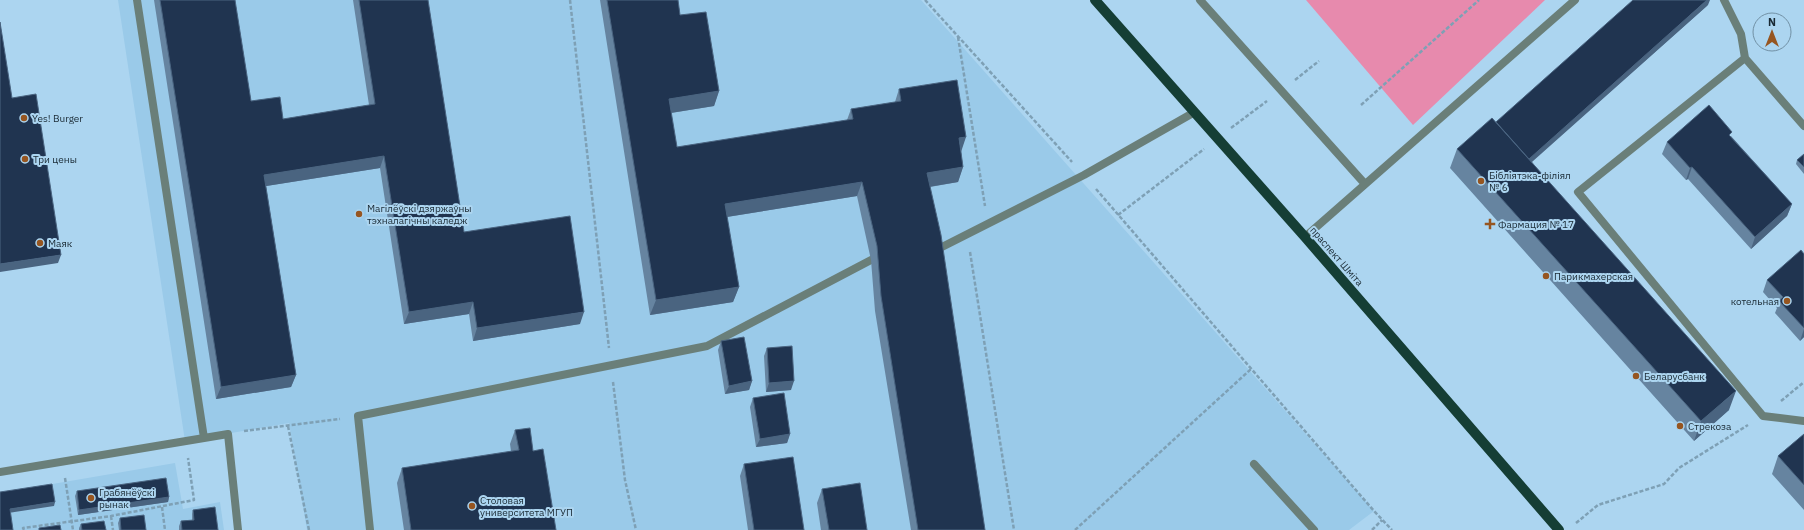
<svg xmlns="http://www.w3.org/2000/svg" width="1804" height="530" viewBox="0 0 1804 530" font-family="'IBM Plex Sans',sans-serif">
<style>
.built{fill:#9acae9}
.green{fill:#e78aad}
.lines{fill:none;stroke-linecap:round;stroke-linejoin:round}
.path{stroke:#7ea0b5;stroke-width:2.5;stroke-dasharray:4 2;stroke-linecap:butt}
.lane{stroke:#6a7f79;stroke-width:8}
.primary{stroke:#153e35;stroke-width:10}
.wall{fill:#6684a0}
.shaded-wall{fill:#4a6480}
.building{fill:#203450;stroke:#4a6480}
.poi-dot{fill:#965520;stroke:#acd5f0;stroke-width:1.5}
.labels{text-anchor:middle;stroke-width:4;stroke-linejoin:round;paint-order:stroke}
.poi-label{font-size:10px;fill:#192933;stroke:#acd5f0;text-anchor:start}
.street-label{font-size:10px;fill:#192933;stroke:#acd5f0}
</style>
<rect width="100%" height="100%" fill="#acd5f0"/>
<path class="built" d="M118,0h803l453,511 -25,19h-1042l-18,-107 -104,18z
M175,463l8,46 37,-7 4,28h-224v-37z"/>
<path class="green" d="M1306,0h239l-132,125z"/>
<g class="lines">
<path class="path" d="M570,0l39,348
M925,0l147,162
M958,37l27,169
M1295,80l24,-19
M1361,105l118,-105
M1231,128l36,-27
M1096,189l278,322 18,19
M1118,215l86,-66
M970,252l44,278
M613,382l12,98 11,50
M1781,401l23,-19
M288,426l21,104
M244,431l96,-12
M65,478l8,52
M162,507l3,23
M111,516l2,14
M1576,523l22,-18 66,-21 15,-16 69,-43
M24,530l-1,-2 88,-12 83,-16 -6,-42
M1075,530l176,-161
M1372,530l10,-10"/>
<path class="lane" d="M137,0l67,438
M1200,0l165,184
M1724,0l17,34 4,24 59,68
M1745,58l-167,134 185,224 41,5
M1305,237l270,-237
M936,250l148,-75 109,-62
M1254,464l60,66
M0,472l228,-38 10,96
M370,530l-12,-114 349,-70 164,-86"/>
<path class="primary" d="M1095,0l210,237 254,293"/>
</g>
<path class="wall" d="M154,0h81l16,101 32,18 86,-14 -16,-105h75l36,232 116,92 -107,17 -4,-27 -65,10 -24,-156 -114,18 30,189 -5,12 -75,12z
M600,0h78l2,15 39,76 -5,15 -43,7 6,34 170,-27 4,-11 44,-7 4,-13 62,62 2,16 -5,15 -28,5 55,343h-74l-36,-219 -4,-51 -14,-64 -130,21 12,70 -6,15 -83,13z
M1708,5l-176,157 197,248 -35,31 -244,-273 7,-19 39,-27z
M1731,136l61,68 -5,12 -36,33 -63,-70 -2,1 -24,-26 5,-12z
M1804,154v20l-8,-10 1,-4z
M1804,254v83l-4,4 -25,-28 2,-5 -14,-16 4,-12z
M721,341l31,40 -3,9 -24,4 -7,-44z
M767,348l24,42 -25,2 -2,-36z
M753,398l37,36 -3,9 -31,4 -6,-40z
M515,430l18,21 23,79h-152l-7,-47 5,-15 109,-17 -1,-7z
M1804,434v76l-32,-36 6,-18z
M744,464l60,66h-56l-8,-54z
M822,489l45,41h-46l-4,-27z
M77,491l92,6 -1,5 -90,13 -3,-19z
M193,510l25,20h-39v-4l2,-5 11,-1v-6z
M120,518l26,12h-27l-1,-7z
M81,524l25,6h-27v-2z"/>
<path class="shaded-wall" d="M1707,0h3l-2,5 -190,169 3,-9z
M719,91l-5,15 -50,8 5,-15z
M966,137l-5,15 -2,-14z
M384,156l-4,12 -120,19 4,-12z
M963,167l-5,15 -36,6 5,-15z
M1692,167l-4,12 -2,1 4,-12z
M862,182l-5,14 -137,22 5,-14z
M1792,204l-5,12 -36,33 4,-12z
M61,255l-3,8 -58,9v-8z
M739,287l-6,15 -83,13 6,-15z
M473,302l-4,12 -65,10 5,-12z
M584,312l-4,12 -107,17 4,-13z
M1804,329v8l-4,4z
M296,375l-5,12 -75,12 5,-12z
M752,381l-3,9 -24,4 4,-8z
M794,381l-3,9 -25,2 3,-9z
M1736,391l-7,19 -35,31 7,-20z
M790,434l-3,9 -31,4 4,-8z
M169,497l-1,5 -90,13 1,-5z
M55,502l-1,4 -46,7 2,-4z"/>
<path class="building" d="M160,0h75l16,101 29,-4 3,22 92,-15 -16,-104h69l36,232 106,-16 14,96 -107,16 -4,-26 -64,10 -25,-156 -120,19 32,200 -75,12z
M607,0h71l2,15 26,-3 13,79 -50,8 8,48 176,-28 -2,-10 50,-8 -2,-12 58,-9 9,57 -7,1 4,29 -36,6 14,62 44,295h-67l-37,-234 -4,-50 -15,-64 -137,22 14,83 -83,13z
M1633,0h74l-178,159 -33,-37z
M0,22l12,76 24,-4 25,161 -61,9z
M1709,105l23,27 -3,3 63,69 -37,33 -63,-70 -2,1 -23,-26z
M1492,118l244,273 -35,30 -244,-272z
M1804,154v13l-7,-7z
M1801,250l3,4v74l-25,-27 4,-4 -16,-17z
M744,337l8,44 -23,5 -8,-45z
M792,346l2,35 -25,2 -2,-35z
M784,393l6,41 -30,5 -7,-41z
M530,428l3,23 10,-2 13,81h-145l-9,-62 117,-18 -4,-20z
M1804,434v51l-26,-29z
M793,457l11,73h-50l-10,-66z
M166,478l3,19 -90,13 -2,-19z
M860,483l7,47h-38l-7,-41z
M52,484l3,18 -45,7 3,21h-13v-38z
M215,507l3,23h-36l-1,-9 13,-1 -1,-10z
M144,515l2,15h-25l-1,-12z
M104,521l2,9h-24l-1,-6z
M60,525l1,5h-22v-2z"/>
<g class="poi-dot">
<circle cx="24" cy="118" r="4"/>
<circle cx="25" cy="159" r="4"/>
<circle cx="1481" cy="181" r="4"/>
<circle cx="359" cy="214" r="4"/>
<path d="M1488 218h4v4h4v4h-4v4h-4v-4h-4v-4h4z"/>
<circle cx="40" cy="243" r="4"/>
<circle cx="1546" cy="276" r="4"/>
<circle cx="1787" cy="301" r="4"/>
<circle cx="1636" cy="376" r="4"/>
<circle cx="1680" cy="426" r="4"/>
<circle cx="91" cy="498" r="4"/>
<circle cx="472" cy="506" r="4"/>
</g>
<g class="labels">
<g class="poi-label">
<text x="32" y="122">Yes! Burger</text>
<text x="33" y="163">Три цены</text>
<text x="1489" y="179">Бібліятэка-філіял<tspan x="1489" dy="12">№ 6</tspan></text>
<text x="367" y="212">Магілёўскі дзяржаўны<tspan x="367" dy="12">тэхналагічны каледж</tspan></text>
<text x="1498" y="228">Фармация № 17</text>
<text x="48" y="247">Маяк</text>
<text x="1554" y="280">Парикмахерская</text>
<text x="1779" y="305" text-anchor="end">котельная</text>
<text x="1644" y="380">Беларусбанк</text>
<text x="1688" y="430">Стрекоза</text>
<text x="99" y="496">Грабянёўскі<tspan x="99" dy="12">рынак</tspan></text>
<text x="480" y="504">Столовая<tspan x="480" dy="12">университета МГУП</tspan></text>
</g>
<g class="street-label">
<text transform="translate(1337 256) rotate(49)" y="4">праспект Шміта</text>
</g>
</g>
<g transform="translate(1772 32)"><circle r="19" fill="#acd5f0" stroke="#7190a4"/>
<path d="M0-3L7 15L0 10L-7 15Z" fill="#965520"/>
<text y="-6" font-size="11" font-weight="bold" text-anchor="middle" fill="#192933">N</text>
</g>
</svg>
